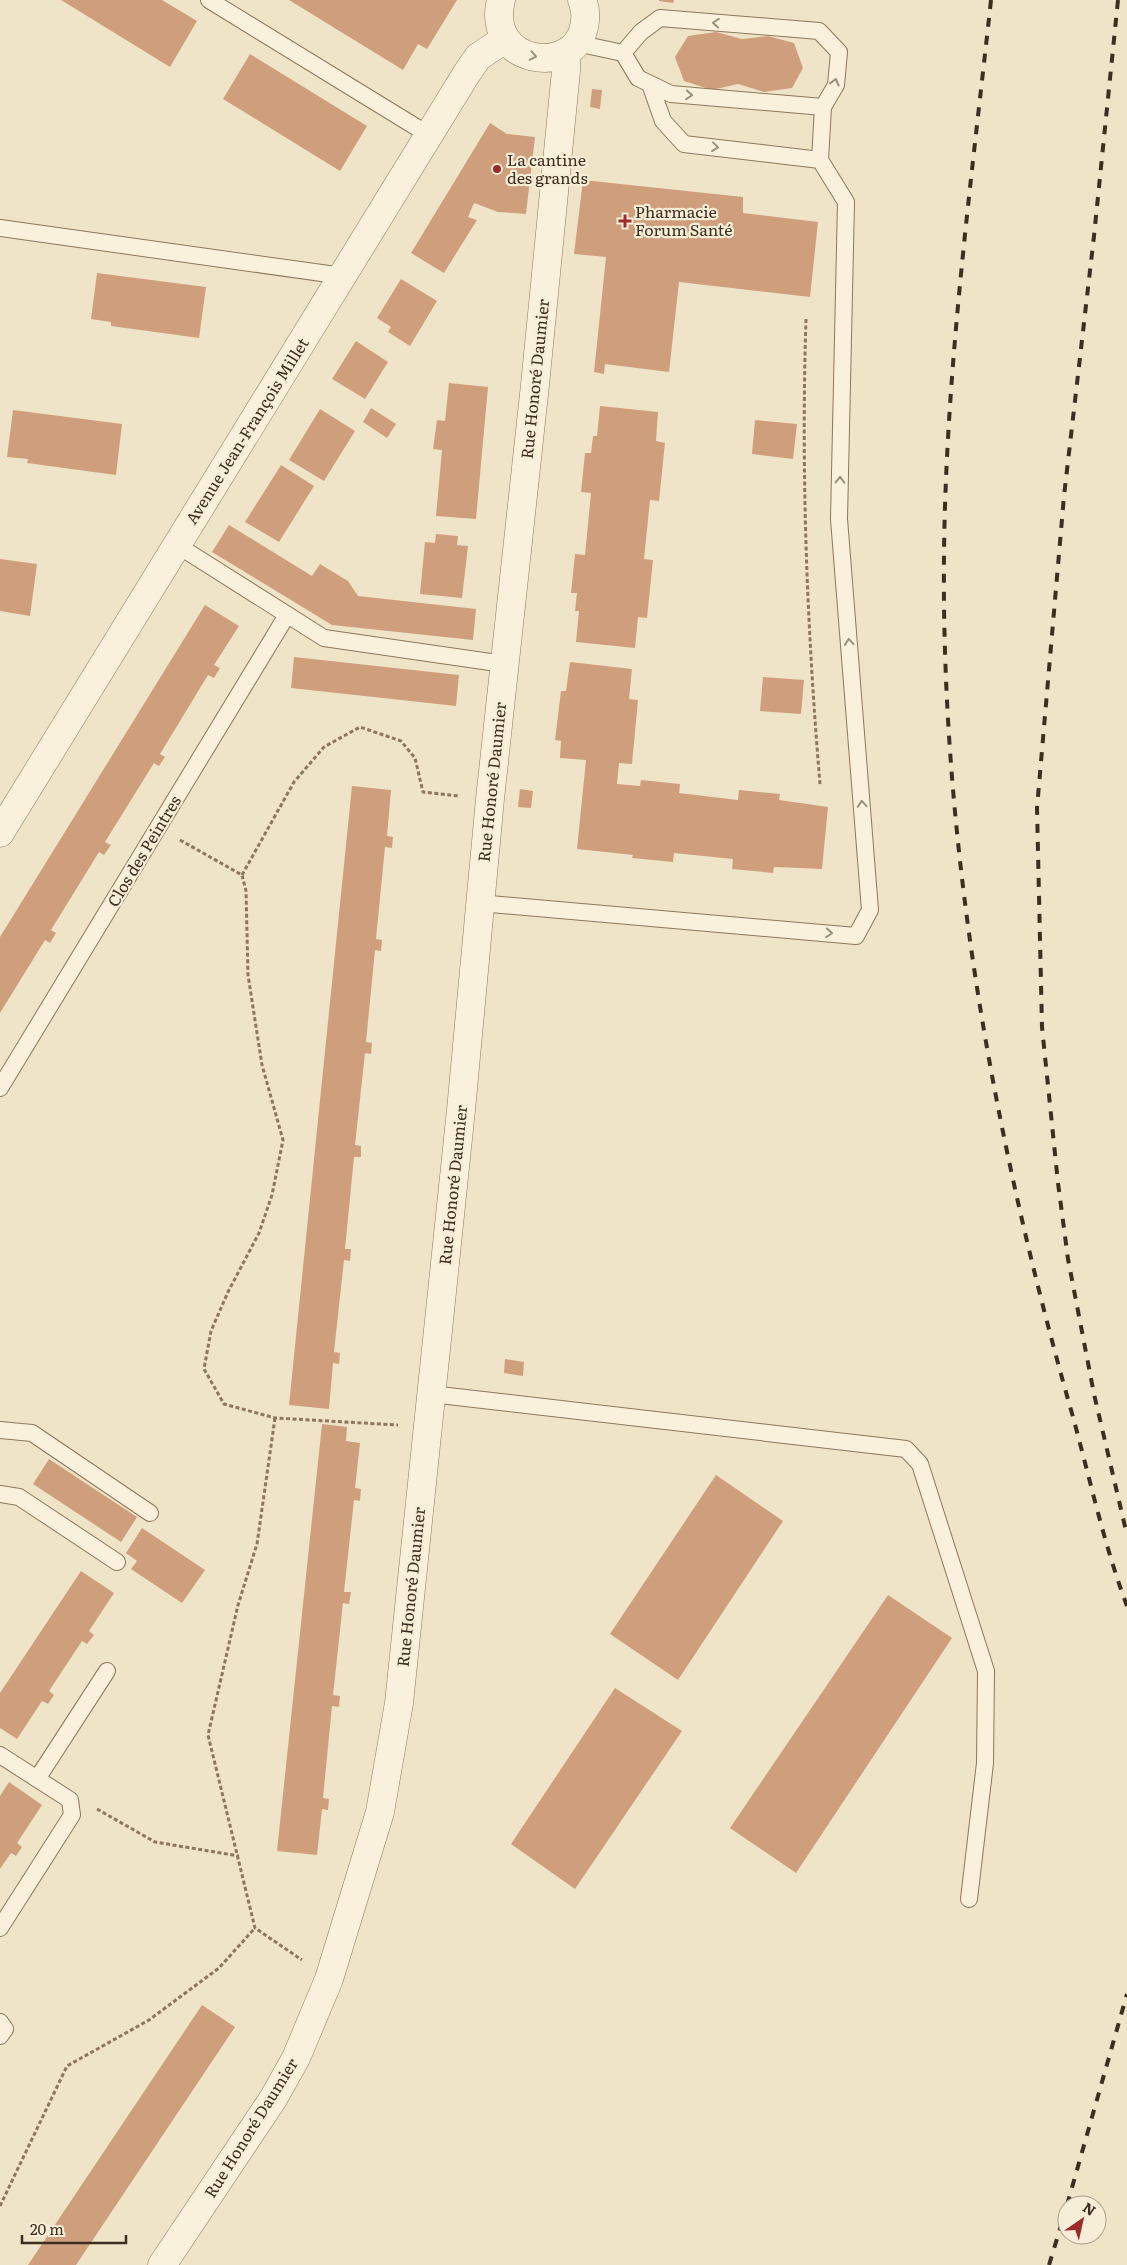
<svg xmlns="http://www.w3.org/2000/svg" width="1127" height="2265" viewBox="0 0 1127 2265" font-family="Literata,serif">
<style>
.building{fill:#cf9f7d}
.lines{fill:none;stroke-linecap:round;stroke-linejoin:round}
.lane-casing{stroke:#8d765c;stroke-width:18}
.street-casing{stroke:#8d765c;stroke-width:29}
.path{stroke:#8d765c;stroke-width:3;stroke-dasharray:4 2.5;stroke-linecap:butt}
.lane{stroke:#faf1dc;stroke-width:16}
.street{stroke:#faf1dc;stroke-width:28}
.rail{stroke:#3d2e20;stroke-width:4;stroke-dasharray:9 9;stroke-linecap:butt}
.oneway{stroke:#9c907e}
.poi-dot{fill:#9e2a2b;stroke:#f7eed8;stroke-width:2}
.labels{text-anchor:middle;stroke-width:4.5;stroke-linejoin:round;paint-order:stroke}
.poi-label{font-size:16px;fill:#3d2e20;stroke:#f7eed8;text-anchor:start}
.street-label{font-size:16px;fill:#3d2e20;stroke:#f7eed8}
</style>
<rect width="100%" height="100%" fill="#f0e4c8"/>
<path class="building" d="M61,0h101l35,21 -27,46z
M289,0h168l-30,49 -9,-5 -15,26z
M659,0h15l-1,3 -14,-2z
M716,32l26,7 26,-3 26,7 9,25 -11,20 -28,4 -26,-8 -26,6 -28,-9 -9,-24 13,-21z
M250,54l117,72 -27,45 -117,-72z
M592,89l10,1 -2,19 -10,-2z
M490,123l17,11 28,3 -9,77 -28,-2 -24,-9 -6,14 9,3 -33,53 -33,-20z
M583,180l160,17v16l75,9 -8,75 -131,-15 -10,90 -64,-8 -1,10 -10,-2 12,-115 -32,-3z
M97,273l109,14 -7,51 -88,-12v-4l-20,-3z
M401,279l36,22 -27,45 -22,-14 3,-5 -14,-9z
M356,341l32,21 -23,37 -33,-20z
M449,383l39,4 -12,132 -40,-3 6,-66 -9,-1 4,-29 8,1z
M600,406l58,6 -2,29 9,2 -6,58 -9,-1 -6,59 9,1 -6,58 -9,-1 -3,31 -59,-6 3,-31h-4l2,-18h-6l4,-39 10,1 6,-62 -10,-1 4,-39h6l2,-17h4z
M371,408l25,16 -9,14 -24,-16z
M320,409l35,22 -31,50 -35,-21z
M13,410l109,14 -6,51 -89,-12 1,-4 -21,-2z
M755,420l42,4 -4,35 -41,-5z
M281,465l33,21 -35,56 -34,-20z
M229,525l83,51 8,-12 28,17 10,15 118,13 -3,31 -141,-15 -120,-73z
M436,534l22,2 -1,9 11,1 -6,52 -42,-4 5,-52 10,1z
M0,559l37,5 -7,52 -30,-5z
M205,605l34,21 -25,39 6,3 -6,10 -6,-3 -48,79 5,3 -6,9 -5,-3 -49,79 6,3 -7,10 -5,-3 -48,78 5,3 -6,10 -5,-3 -45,73v-76z
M294,657l165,18 -3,31 -165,-18z
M570,662l62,7 -3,30 9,1 -6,64 -13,-1 -2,21 23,2 1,-6 39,4 -1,9 59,7 1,-10 41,4 -1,6 49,7 -6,62 -48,-2 -1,6 -41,-4 1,-10 -59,-6 -1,9 -41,-4 1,-3 -56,-6 9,-89 -26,-2 1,-17 -6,-1 6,-49h5z
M763,677l41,3 -3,34 -41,-3z
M352,786l39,4 -4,46 6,1 -1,11 -7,-1 -9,92 6,1 -1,11 -6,-1 -9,92 6,1 -1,11 -6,-1 -10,92 6,1v11h-7l-9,92h6l-1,12 -6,-1 -10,92 6,1 -1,11 -6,-1 -4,46 -40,-4z
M520,789l13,2 -2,17 -13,-1z
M505,1359l19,3 -1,14 -19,-3z
M322,1424l25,3 -1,14 14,2 -5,45 6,1 -1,12 -6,-1 -10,92h7l-2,12 -6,-1 -10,92 7,1 -1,11 -7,-1 -9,92 6,1 -1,11 -6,-1 -5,46 -40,-4z
M49,1459l88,58 -16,25 -88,-58z
M716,1475l67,46 -105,159 -68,-46z
M142,1528l63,42 -23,33 -51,-34 6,-8 -11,-8z
M81,1571l33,22 -25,38 5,4 -7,9 -5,-3 -33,50 5,4 -6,9 -6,-3 -25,38 -17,-11v-35z
M888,1595l64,43 -156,235 -66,-45z
M615,1688l67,43 -107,158 -64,-45z
M9,1782l33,23 -25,38 5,4 -6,9 -5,-3 -11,16v-73z
M202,2005l33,22 -159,238h-48z"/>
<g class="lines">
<g class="lane-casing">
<path id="lane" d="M209,0l220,135
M576,43l47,10 15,25 33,16 152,13 13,-22 3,-33 -20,-21 -159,-13 -19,14 -18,21
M650,84l13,37 21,23 136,16 3,-53
M0,228l343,48
M177,545l147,93 180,26
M479,903l377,33 14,-26 -31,-391 7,-317 -26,-42
M0,1088l287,-473
M431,1394l475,55 14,15 66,207 -1,92 -16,136
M0,1430l32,3 118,80
M0,1494l19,3 98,65
M0,1755l70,45 2,15 -72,113
M37,1779l70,-108
M0,2022l5,7 -5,7"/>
</g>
<g class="street-casing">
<path id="street" d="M501,0c-16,65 73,77 83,27 2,-9 2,-18 -2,-27
M0,833l467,-760 11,-16 27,-18
M162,2265l111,-166 23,-41 33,-79 51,-167 19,-109 62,-593 29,-311 45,-414 31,-314v-19"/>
</g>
<path class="path" d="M806,319c-5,155 1,310 14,465
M180,840l62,35 4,16 2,84 14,90 21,75 -11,55 -13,38 -31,59 -17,39 -7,38 20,35 51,14 123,7
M242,875l52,-93 30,-35 36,-20 41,14 14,17 8,34 36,4
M275,1418l-18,126 -19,61 -30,130 47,193 47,32
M97,1809l58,33 84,14
M0,2206l67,-140 82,-46 70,-52 36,-40"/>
<use href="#lane" class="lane"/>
<use href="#street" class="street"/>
<path class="rail" d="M991,0c-20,184 -45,369 -47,554 -3,292 49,583 129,863 17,62 31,128 54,189
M1118,0l-24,236 -30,260 -27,312 5,219 16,156 10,76 26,135 33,141
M1067,2205l60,-211
M1049,2265l18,-59"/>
</g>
<defs><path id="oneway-chevron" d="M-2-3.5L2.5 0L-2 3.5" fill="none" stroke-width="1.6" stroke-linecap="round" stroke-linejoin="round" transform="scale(1.25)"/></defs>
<g class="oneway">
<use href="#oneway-chevron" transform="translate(716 23) rotate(-175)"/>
<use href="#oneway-chevron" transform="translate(533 56) rotate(12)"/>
<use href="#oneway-chevron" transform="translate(835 82) rotate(-76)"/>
<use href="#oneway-chevron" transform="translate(689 95) rotate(5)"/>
<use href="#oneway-chevron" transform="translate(715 147) rotate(7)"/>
<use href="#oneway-chevron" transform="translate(840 480) rotate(-89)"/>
<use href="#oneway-chevron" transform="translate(849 642) rotate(-95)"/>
<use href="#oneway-chevron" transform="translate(862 804) rotate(-94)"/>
<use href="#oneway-chevron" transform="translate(829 933) rotate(5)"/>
</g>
<g class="poi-dot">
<circle cx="497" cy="169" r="5"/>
<path d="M622.5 213.5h5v5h5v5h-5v5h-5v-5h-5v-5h5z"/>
</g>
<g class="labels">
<g class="poi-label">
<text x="507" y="166">La cantine<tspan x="507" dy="18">des grands</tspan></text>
<text x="635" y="218">Pharmacie<tspan x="635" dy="18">Forum Santé</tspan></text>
</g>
<g class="street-label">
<text transform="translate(535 379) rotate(-84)" y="6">Rue Honoré Daumier</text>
<text transform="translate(247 431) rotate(-58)" y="6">Avenue Jean-François Millet</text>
<text transform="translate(492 782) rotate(-84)" y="6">Rue Honoré Daumier</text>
<text transform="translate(144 851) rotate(-59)" y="6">Clos des Peintres</text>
<text transform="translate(453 1185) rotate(-84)" y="6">Rue Honoré Daumier</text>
<text transform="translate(411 1587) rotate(-84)" y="6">Rue Honoré Daumier</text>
<text transform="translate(251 2128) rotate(-58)" y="6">Rue Honoré Daumier</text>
</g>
</g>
<g transform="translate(1082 2220) rotate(34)"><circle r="24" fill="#f7eed8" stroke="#ada18e"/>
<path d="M0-4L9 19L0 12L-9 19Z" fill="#9e2a2b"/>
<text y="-8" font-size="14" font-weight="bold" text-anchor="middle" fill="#3d2e20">N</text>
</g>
<path d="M22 2235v8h104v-8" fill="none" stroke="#3d2e20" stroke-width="2.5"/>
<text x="30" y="2235" font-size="15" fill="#3d2e20" stroke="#f7eed8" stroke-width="4" paint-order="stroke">20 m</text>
</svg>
